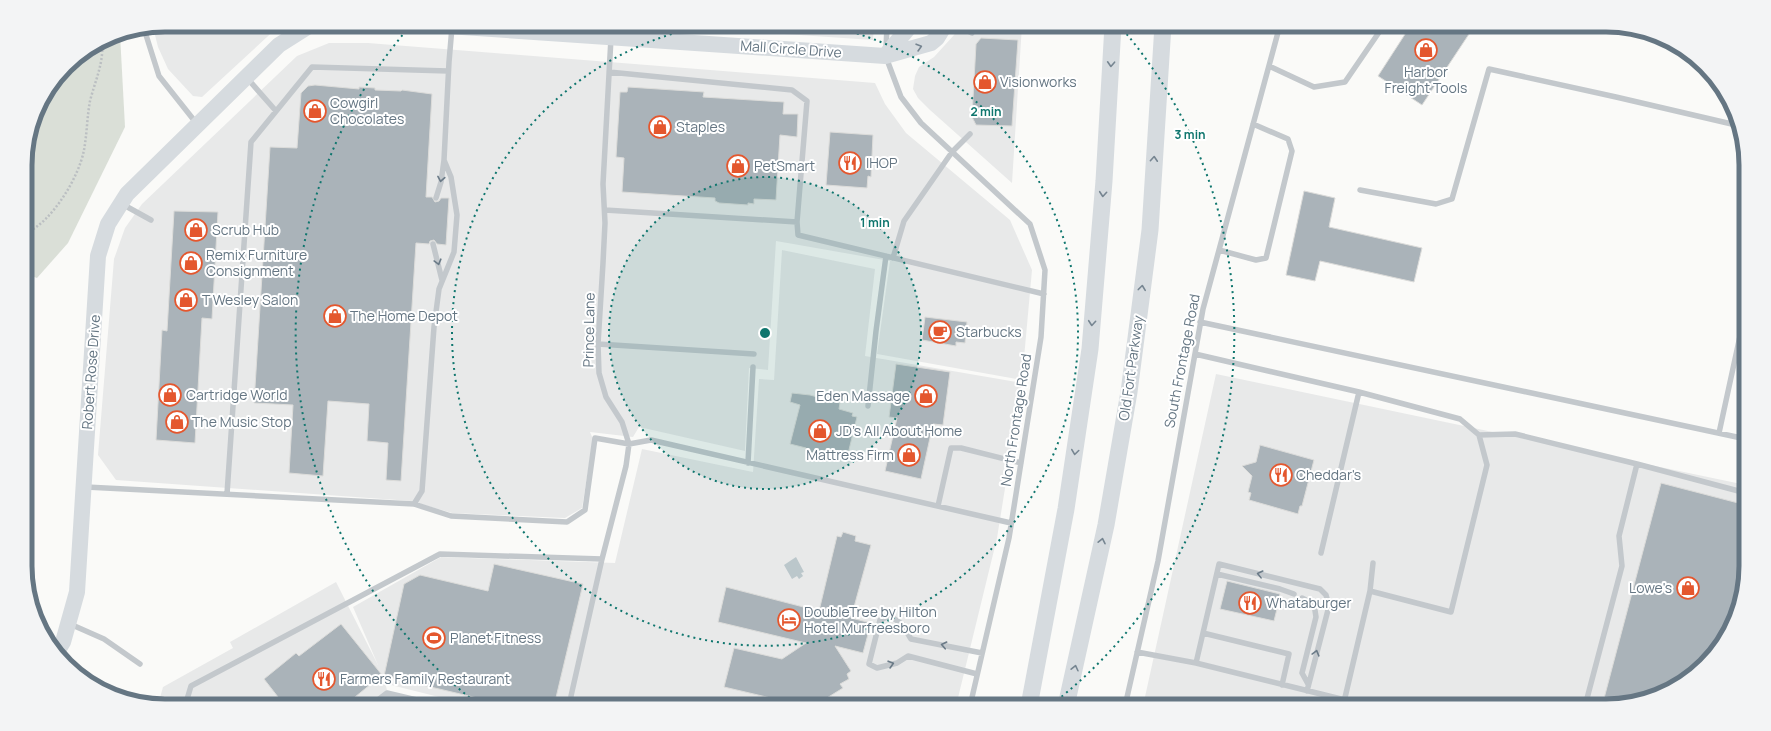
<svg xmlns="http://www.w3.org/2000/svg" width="1771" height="731" viewBox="0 0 1771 731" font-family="Manrope,sans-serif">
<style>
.built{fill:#e8e9e9}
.green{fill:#dadfd7}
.water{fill:#bbc7cb}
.building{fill:#aab3b9;stroke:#dcdcda}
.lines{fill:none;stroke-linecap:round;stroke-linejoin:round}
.path{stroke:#bbbfc2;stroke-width:2.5;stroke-dasharray:2 2;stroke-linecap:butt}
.lane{stroke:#c3c8cc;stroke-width:5.5}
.secondary{stroke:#d6dbdf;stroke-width:16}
.primary{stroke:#d6dbdf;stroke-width:17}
.oneway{stroke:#768591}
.oneway2{stroke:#6a7a87}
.ring{fill:none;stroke:#0f766e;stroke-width:2;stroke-dasharray:2 4}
.labels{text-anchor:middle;stroke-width:4;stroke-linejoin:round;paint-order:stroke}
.street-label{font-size:14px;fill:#657683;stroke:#fff}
.poi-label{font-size:14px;fill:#657683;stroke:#fff;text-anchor:start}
.rim{fill:none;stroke:#657683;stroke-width:5}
.centre{fill:#0f766e;stroke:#fff;stroke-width:2}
.ring-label{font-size:12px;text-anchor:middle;font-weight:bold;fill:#0f766e;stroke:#fff;stroke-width:4;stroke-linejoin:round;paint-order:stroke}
</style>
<rect width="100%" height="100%" fill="#fafaf8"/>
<path class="built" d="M165,25h115l-78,72 -9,-1 -25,-27 -10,-22 -5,-20z
M649,25h225l-1,15z
M961,25h61l-10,158 -82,-73 -12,-12 -5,-9 2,-13 4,-9 15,-10 20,-22z
M329,43h39l507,40 10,21 21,29 104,87 22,50 -10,110 -145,-26 13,-93 -114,-20 -8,129 -19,-2 -4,83 -106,-24 -6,10 -43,-5 3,7 -11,69 -17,10 -113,-5 -41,-12 -295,-21 -18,-25 16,-196 11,-31 17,-24 155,-148z
M782,250l93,19 -10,87 157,27 -25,155 -41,168h-481l-88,-22 -4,-8 6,21 35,9 -266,-1 5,-18 70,-39 -3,-6 106,-60 42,83 -25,-58 88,-50 174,6 27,-114 111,23 6,-93 15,1z
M1216,374l530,111v81l-8,45 -21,40 -26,26 -40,21 -36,8h-472z"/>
<path class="green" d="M120,34l5,93 -57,116 -31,35 -11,-4 -1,-118 14,-52 34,-44 39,-24z"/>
<path class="water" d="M796,557l8,15 -3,1 2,3 -4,3 -2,-3 -5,3 -8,-14z"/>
<path class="building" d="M1411,25h64l-53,80 -44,-29z
M981,38l37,2 -6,86 -36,-1 -4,-8 4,-73z
M315,85l44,4v-2l16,1v2l26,1 1,-1 30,4 -6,103h6l3,5 4,-1 2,-3h8l-3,47 -9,-1 -3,-4 -4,1 -1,3 -13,-1 -15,238 -15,-1 2,-37 -21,-2 2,-37 -41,-3 -5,75 -34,-3 4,-68 -39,-2 16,-256 27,1 4,-55 7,-7z
M628,87l76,5 -1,5 81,5 -1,12h15l-1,23 -17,-2 -4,65 -22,-1v5l-6,-1v2l-29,-2 -4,-2v-3l-93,-6 2,-34 -8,-1 4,-65h7z
M830,132l43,3 -2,42 -3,-1 -1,12 -41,-3z
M1304,191l31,7 -6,29 93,21 -8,34 -94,-21 -5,20 -29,-6z
M174,211l44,1 -6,107 -10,-1 -7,125 -39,-3 6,-110 5,1z
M925,317l42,5 -2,21 -9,-1v4l-34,-6z
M896,364l54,8 -7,53 -10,-1 -12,55 -36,-8 12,-53 -8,-1z
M792,393l18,2 30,8 -1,6 14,4 -1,3 5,1 -10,41 -16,-4v3l-26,-6 1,-3 -16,-4 10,-39 -10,-3z
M1260,445l54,15 -12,46h-2l-2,8 -49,-14 2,-7 -3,-1 4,-16 -10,-10 14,-4z
M1661,483l85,22v61l-8,45 -21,40 -26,26 -40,21 -36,8h-13z
M843,532l13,4 -1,5 16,4 -20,73 20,5 -8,30 -28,-7 16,25 -4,3 2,5 -9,5 3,4 -29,18h-35l-4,-7 -51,-12 10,-39 48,11 24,-16 -88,-21 8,-35 93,24 18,-75 4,1z
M494,564l89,20 -29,122h-64v-5l-106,-25 20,-92 16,-9 68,16z
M1227,581l53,13 -1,3h1l-6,24 -54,-12z
M341,624l41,51 -38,31h-59l-21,-27 32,-26 3,3z"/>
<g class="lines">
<path class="path" d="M26,233c26,-11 53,-56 58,-83 3,-16 3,-33 6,-49 5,-20 14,-38 12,-59"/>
<path class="lane" d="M957,25l15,8
M145,29l1,6 13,41 38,48
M886,49l1,-24
M886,57l15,40 20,26 109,101 15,46 -4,67 -32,201 -39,168
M1269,66l45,21 31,-5 39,-57
M609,72l183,18 15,11 -10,121 1,13 246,59
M247,78l29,33
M1360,190l76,14 16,-5 37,-130 127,28 120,28
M436,198l5,-16 3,-22
M122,204l29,16
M605,210l192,12
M433,244l9,36
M1219,250l37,10 10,-2 26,-107 -4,-12 -35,-15
M893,258l11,-37 48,-69 18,-18
M1200,322l546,117
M598,344l156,10
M1195,354l164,38 101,27 19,16 8,30 -36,147 -81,-21 -27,115
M868,406l8,-75 10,-75
M1719,433l26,-120
M1479,435l36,-1 122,30 -18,72 3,30 -37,140
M748,463l5,-96
M1637,464l109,29
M86,487l328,17 37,12 116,6 18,-12 10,-72 34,6 22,-4 360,83
M227,494l24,-352 61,-75 136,4
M414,504l8,-13 12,-164 5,-38 15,-37 3,-37 -6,-38 -7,-17 5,-98 3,-35
M938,506l13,-58h10l60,15
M1321,553l38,-161
M1217,574l63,15 14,5
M1370,591l3,-28
M1302,598l12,6 2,13 -14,56 6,11
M70,624l34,15 36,25
M1203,633l86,21 -7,31
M1137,652l59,11 149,37
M1196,663l23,-99 101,25 6,6 3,11 -22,85
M977,674l-69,-18 -11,7 -20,5 -8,-4 11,-44 10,-4 12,8 9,15 71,14
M185,706l6,-20 249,-132 162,5
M370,706l17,-13 55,13
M572,706l-1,-10 31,-137 24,-93 3,-22 -7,-22 -16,-25 -7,-24 -1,-29 5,-81 2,-40 -2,-39 8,-146
M1125,706l33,-145 45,-252 77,-284"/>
<path class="secondary" d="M433,25l452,31 46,-13 6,-5 8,-13
M885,56l26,-31
M57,652l6,-10 14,-50 21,-336 10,-32 19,-30 152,-149 30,-19 4,-1"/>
<path class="primary" d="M1029,706l37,-197 24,-160 14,-168 9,-156
M1066,706l40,-181 23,-133 21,-162 13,-205"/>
</g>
<defs><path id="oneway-chevron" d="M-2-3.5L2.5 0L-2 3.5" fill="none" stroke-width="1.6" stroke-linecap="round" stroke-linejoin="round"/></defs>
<g class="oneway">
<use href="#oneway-chevron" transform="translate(919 47) rotate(-16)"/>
<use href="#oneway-chevron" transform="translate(1111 64) rotate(93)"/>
<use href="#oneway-chevron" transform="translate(1154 159) rotate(-86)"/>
<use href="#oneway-chevron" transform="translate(1103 194) rotate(95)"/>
<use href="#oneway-chevron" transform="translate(1142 288) rotate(-83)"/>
<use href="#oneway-chevron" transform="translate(1092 323) rotate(95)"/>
<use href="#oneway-chevron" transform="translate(1075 452) rotate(98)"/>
<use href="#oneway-chevron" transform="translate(1102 541) rotate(-78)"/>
<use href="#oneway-chevron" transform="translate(1075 668) rotate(-77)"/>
</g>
<g class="oneway2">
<use href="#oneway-chevron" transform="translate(441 179) rotate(100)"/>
<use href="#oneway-chevron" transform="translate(438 262) rotate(75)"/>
<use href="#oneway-chevron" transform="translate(1260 574) rotate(-166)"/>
<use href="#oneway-chevron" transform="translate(944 645) rotate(-168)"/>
<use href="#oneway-chevron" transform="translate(1316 653) rotate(-75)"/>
<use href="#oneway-chevron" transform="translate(891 664) rotate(-16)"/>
</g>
<circle cx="765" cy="333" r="156" fill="#0f766e" fill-opacity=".12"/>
<g class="ring">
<circle cx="765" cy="333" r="156"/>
<path d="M822 25A313 313 0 1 1 708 25"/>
<path d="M479 705A469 469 0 0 1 411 25M1119 25A469 469 0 0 1 1051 705"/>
</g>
<defs>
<g id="shop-ring" transform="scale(1.15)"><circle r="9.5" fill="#fff" stroke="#e4572e" stroke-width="1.5"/><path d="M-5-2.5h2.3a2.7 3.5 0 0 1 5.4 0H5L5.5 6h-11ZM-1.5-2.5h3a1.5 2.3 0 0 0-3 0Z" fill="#e4572e"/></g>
<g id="restaurant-ring" transform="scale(1.15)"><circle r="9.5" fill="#fff" stroke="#e4572e" stroke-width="1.5"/><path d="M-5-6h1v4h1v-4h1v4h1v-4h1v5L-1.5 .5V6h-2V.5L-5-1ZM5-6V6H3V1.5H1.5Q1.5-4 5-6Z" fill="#e4572e"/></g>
<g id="cafe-ring" transform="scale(1.15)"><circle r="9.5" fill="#fff" stroke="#e4572e" stroke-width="1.5"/><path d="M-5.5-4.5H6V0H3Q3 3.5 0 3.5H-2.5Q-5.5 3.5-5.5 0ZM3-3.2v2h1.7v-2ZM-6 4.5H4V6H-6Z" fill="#e4572e"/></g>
<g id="hotel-ring" transform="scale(1.15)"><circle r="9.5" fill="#fff" stroke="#e4572e" stroke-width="1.5"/><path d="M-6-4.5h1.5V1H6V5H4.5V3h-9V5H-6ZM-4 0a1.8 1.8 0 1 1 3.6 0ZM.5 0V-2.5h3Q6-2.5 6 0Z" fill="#e4572e"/></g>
<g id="stadium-ring" transform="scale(1.15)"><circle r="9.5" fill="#fff" stroke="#e4572e" stroke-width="1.5"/><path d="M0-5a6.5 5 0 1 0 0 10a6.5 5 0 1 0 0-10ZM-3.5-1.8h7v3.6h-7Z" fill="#e4572e"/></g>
</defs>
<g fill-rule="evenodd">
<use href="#shop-ring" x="1426" y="50"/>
<use href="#shop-ring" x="985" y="82"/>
<use href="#shop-ring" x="315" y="111"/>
<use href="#shop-ring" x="660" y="127"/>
<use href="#restaurant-ring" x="850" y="163"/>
<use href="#shop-ring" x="738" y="166"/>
<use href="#shop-ring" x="196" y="230"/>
<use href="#shop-ring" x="191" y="263"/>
<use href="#shop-ring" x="186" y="300"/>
<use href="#shop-ring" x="335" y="316"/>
<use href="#cafe-ring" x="940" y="332"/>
<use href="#shop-ring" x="170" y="395"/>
<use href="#shop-ring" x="926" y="396"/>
<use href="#shop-ring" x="177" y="422"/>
<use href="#shop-ring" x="820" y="431"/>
<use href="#shop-ring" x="909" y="455"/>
<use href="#restaurant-ring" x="1281" y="475"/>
<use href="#shop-ring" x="1688" y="588"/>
<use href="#restaurant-ring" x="1250" y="603"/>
<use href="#hotel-ring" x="789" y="620"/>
<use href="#stadium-ring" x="434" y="638"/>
<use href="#restaurant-ring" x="324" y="679"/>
</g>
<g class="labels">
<g class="street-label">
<text transform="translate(791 49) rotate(4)" y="5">Mall Circle Drive</text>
<text transform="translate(589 330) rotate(-89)" y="5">Prince Lane</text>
<text transform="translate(1182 361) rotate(-79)" y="5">South Frontage Road</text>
<text transform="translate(1131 368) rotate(-82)" y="5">Old Fort Parkway</text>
<text transform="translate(91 372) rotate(-86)" y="5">Robert Rose Drive</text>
<text transform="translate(1016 420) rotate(-81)" y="5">North Frontage Road</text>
</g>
<g class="poi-label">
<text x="1426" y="77" text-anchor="middle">Harbor<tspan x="1426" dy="16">Freight Tools</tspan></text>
<text x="1000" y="87">Visionworks</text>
<text x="330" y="108">Cowgirl<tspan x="330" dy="16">Chocolates</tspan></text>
<text x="676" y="132">Staples</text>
<text x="866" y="168">IHOP</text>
<text x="754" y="171">PetSmart</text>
<text x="212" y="235">Scrub Hub</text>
<text x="206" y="260">Remix Furniture<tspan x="206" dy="16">Consignment</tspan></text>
<text x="202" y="305">T Wesley Salon</text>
<text x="350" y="321">The Home Depot</text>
<text x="956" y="337">Starbucks</text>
<text x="186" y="400">Cartridge World</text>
<text x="910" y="401" text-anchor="end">Eden Massage</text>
<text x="192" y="427">The Music Stop</text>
<text x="836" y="436">JD's All About Home</text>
<text x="894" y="460" text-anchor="end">Mattress Firm</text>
<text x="1296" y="480">Cheddar's</text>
<text x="1672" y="593" text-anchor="end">Lowe's</text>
<text x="1266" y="608">Whataburger</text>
<text x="804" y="617">DoubleTree by Hilton<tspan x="804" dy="16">Hotel Murfreesboro</tspan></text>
<text x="450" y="643">Planet Fitness</text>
<text x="340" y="684">Farmers Family Restaurant</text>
</g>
</g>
<path d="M0 0H1771V731H0ZM165 32H1606A133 133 0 0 1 1739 165V566A133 133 0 0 1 1606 699H165A133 133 0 0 1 32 566V165A133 133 0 0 1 165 32Z" fill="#f3f4f5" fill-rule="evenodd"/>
<path class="rim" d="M165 32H1606A133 133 0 0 1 1739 165V566A133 133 0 0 1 1606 699H165A133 133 0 0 1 32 566V165A133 133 0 0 1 165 32Z"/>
<circle cx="765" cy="333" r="6" class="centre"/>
<g class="ring-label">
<text x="986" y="116">2 min</text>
<text x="1190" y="139">3 min</text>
<text x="875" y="227">1 min</text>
</g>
</svg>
